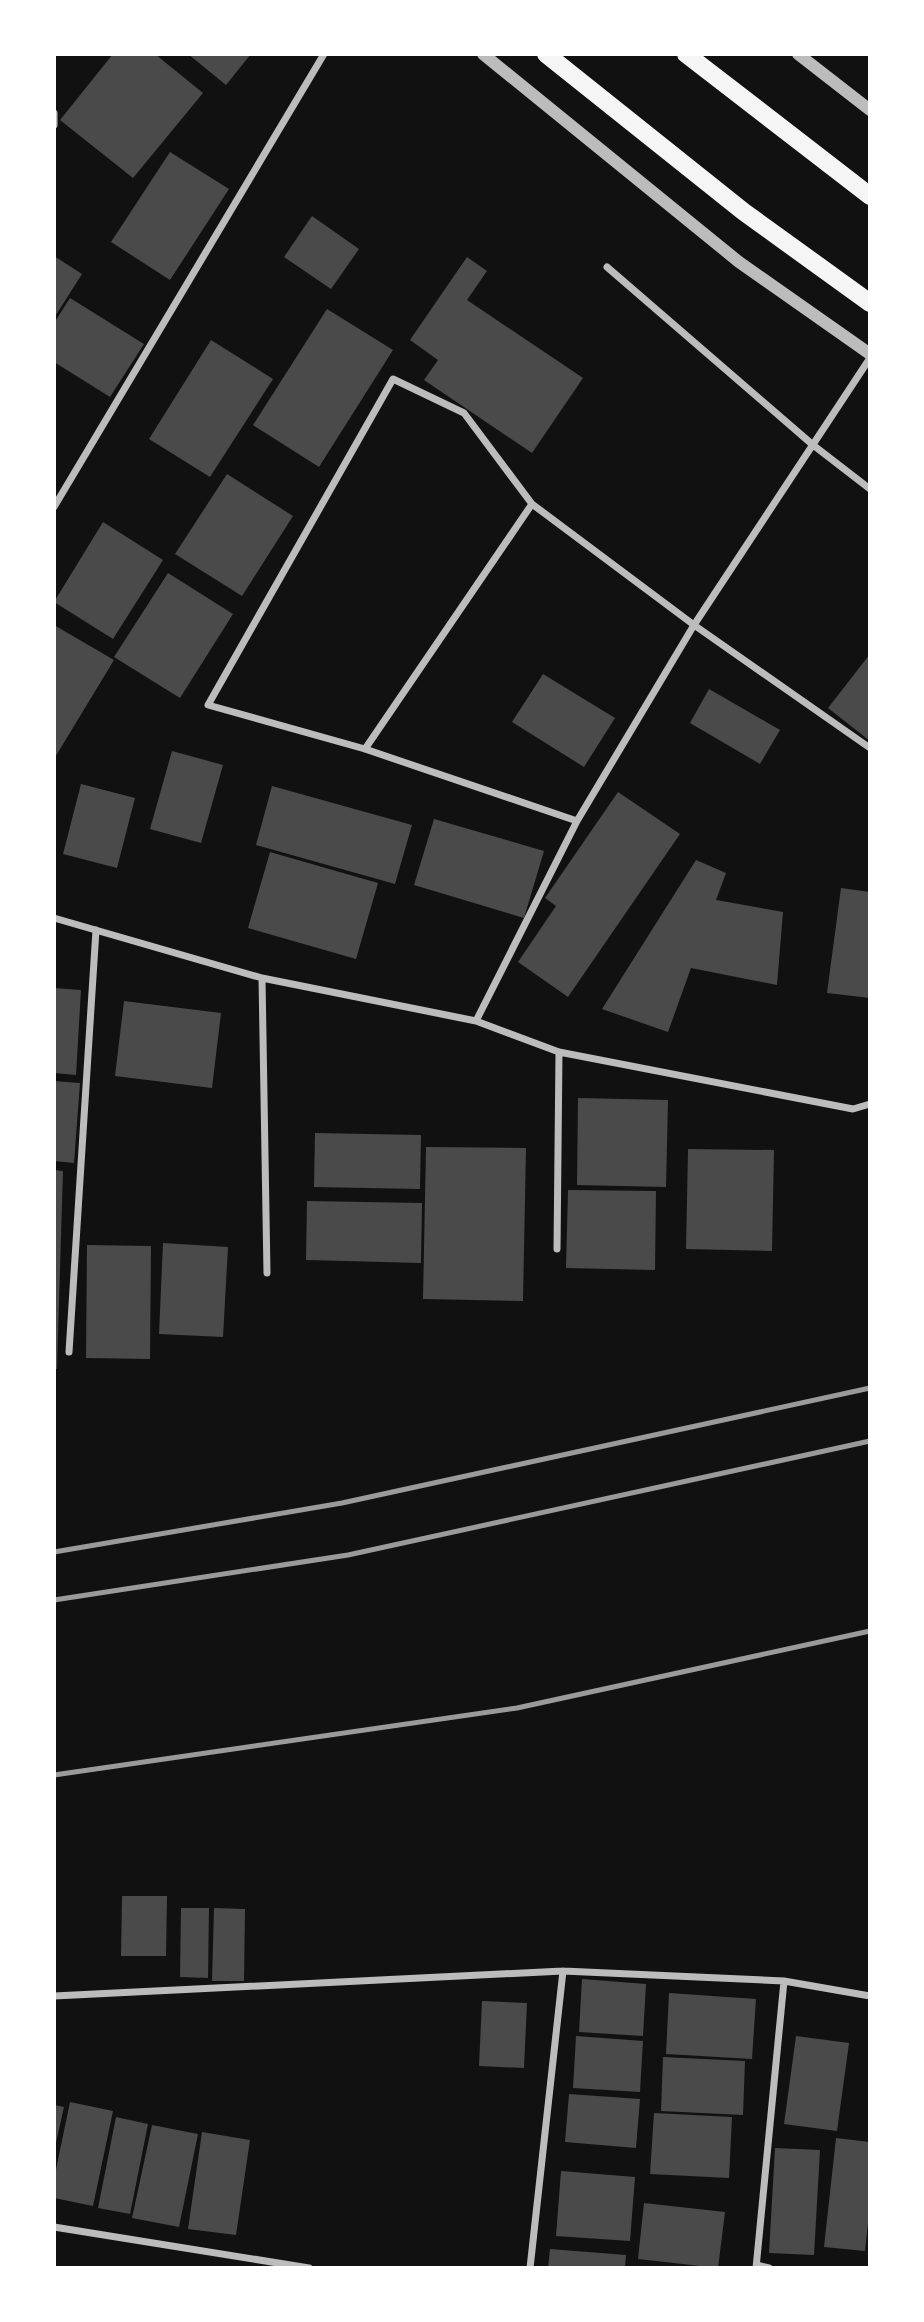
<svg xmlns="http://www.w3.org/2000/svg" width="924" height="2322" viewBox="0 0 924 2322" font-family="Figtree,sans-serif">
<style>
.building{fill:#4a4a4a}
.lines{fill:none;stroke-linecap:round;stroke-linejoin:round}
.minor{stroke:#bcbcbc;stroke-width:7}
.tertiary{stroke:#bcbcbc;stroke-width:12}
.primary{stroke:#f5f5f5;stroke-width:18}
.rail{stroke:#9a9a9a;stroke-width:5}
</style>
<rect width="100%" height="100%" fill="#111"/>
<path class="building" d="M113,54h42l48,39 -70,85 -73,-58z
M188,54h63l-25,31z
M170,152l59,37 -59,91 -59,-38z
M312,216l47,33 -28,40 -47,-32z
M54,256l28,18 -28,44z
M467,257l20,14 -20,29 116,78 -51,75 -108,-73 14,-20 -28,-20z
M70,298l74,46 -34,53 -56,-35v-39z
M327,309l66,41 -74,117 -66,-42z
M211,340l62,39 -63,98 -61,-38z
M227,474l66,42 -51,80 -67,-42z
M103,522l60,38 -50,79 -59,-37z
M168,573l65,41 -53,84 -66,-41z
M54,625l60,35 -60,99z
M870,654v87l-42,-33z
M543,674l72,44 -31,49 -72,-45z
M709,689l71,41 -20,34 -70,-41z
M172,751l51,14 -22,78 -51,-14z
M81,784l54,14 -18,70 -54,-14z
M272,786l140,39 -17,59 -139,-39z
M618,792l62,42 -112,163 -50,-35 38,-56 -11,-8z
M434,819l110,32 -20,67 -110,-33z
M270,852l108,31 -22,76 -108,-31z
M696,860l30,13 -10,27 67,12 -6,73 -86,-17 -23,64 -66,-23z
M841,888l29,4v106l-43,-5z
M54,988l27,2 -5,85 -22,-2z
M124,1001l97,12 -9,75 -97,-12z
M54,1081l26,2 -6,80 -20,-2z
M578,1098l90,2 -2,87 -89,-2z
M315,1133l106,2 -1,54 -106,-2z
M426,1147l100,1 -3,153 -100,-2z
M688,1149l86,1 -2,101 -86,-2z
M54,1170l9,1 -6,198h-3z
M568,1190l88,1 -1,79 -89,-2z
M307,1201l115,2 -1,60 -115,-3z
M163,1243l65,4 -5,90 -64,-3z
M87,1245l64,1 -1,113 -64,-1z
M122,1896h45l-1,60h-45z
M181,1908h28l-1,70 -28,-1z
M214,1908l31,1 -1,72h-32z
M582,1979l64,5 -3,52 -64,-4z
M669,1993l87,6 -4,60 -86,-5z
M482,2001l45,2 -3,65 -45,-2z
M576,2036l67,5 -3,51 -67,-4z
M796,2036l53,7 -12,88 -53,-7z
M663,2057l82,4 -2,54 -82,-4z
M569,2094l71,5 -4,49 -71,-6z
M70,2102l43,9 -20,95 -39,-8v-19z
M54,2105l10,2 -9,40h-1z
M654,2113l78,4 -3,61 -79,-4z
M116,2117l32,7 -18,90 -32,-6z
M152,2125l46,9 -19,93 -47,-9z
M202,2132l48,8 -14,95 -48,-6z
M836,2138l34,4v62l-5,47 -41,-4z
M775,2148l45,2 -6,105 -45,-2z
M561,2171l74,6 -5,64 -74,-5z
M644,2203l81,9 -7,56 -80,-9z
M550,2249l76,6 -1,13h-77z"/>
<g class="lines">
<path class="minor" d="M54,113v12
M607,267l206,178 57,44
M54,507l270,-453
M365,749l167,-245
M577,821l-212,-72 -157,-44 185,-326 71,34 68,91 162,121 176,123
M54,918l208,60 214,43 83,31 294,57 17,-5
M262,978l5,295
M476,1021l101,-200 117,-196 176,-267
M557,1249l2,-197
M69,1352l27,-422
M54,1996l509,-25 221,10 86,15
M54,2227l255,41
M757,2265l12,3
M530,2268l33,-297
M756,2268l28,-287"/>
<path class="tertiary" d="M483,54l256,208 131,92
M798,54l72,56"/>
<path class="primary" d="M546,54l198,158 126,91
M686,54l184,142"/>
<path class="rail" d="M54,1552l288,-49 528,-115
M54,1600l294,-45 522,-114
M54,1775l463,-67 353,-77"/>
</g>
<rect width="924" height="2322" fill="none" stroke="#ffffff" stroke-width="112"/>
</svg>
